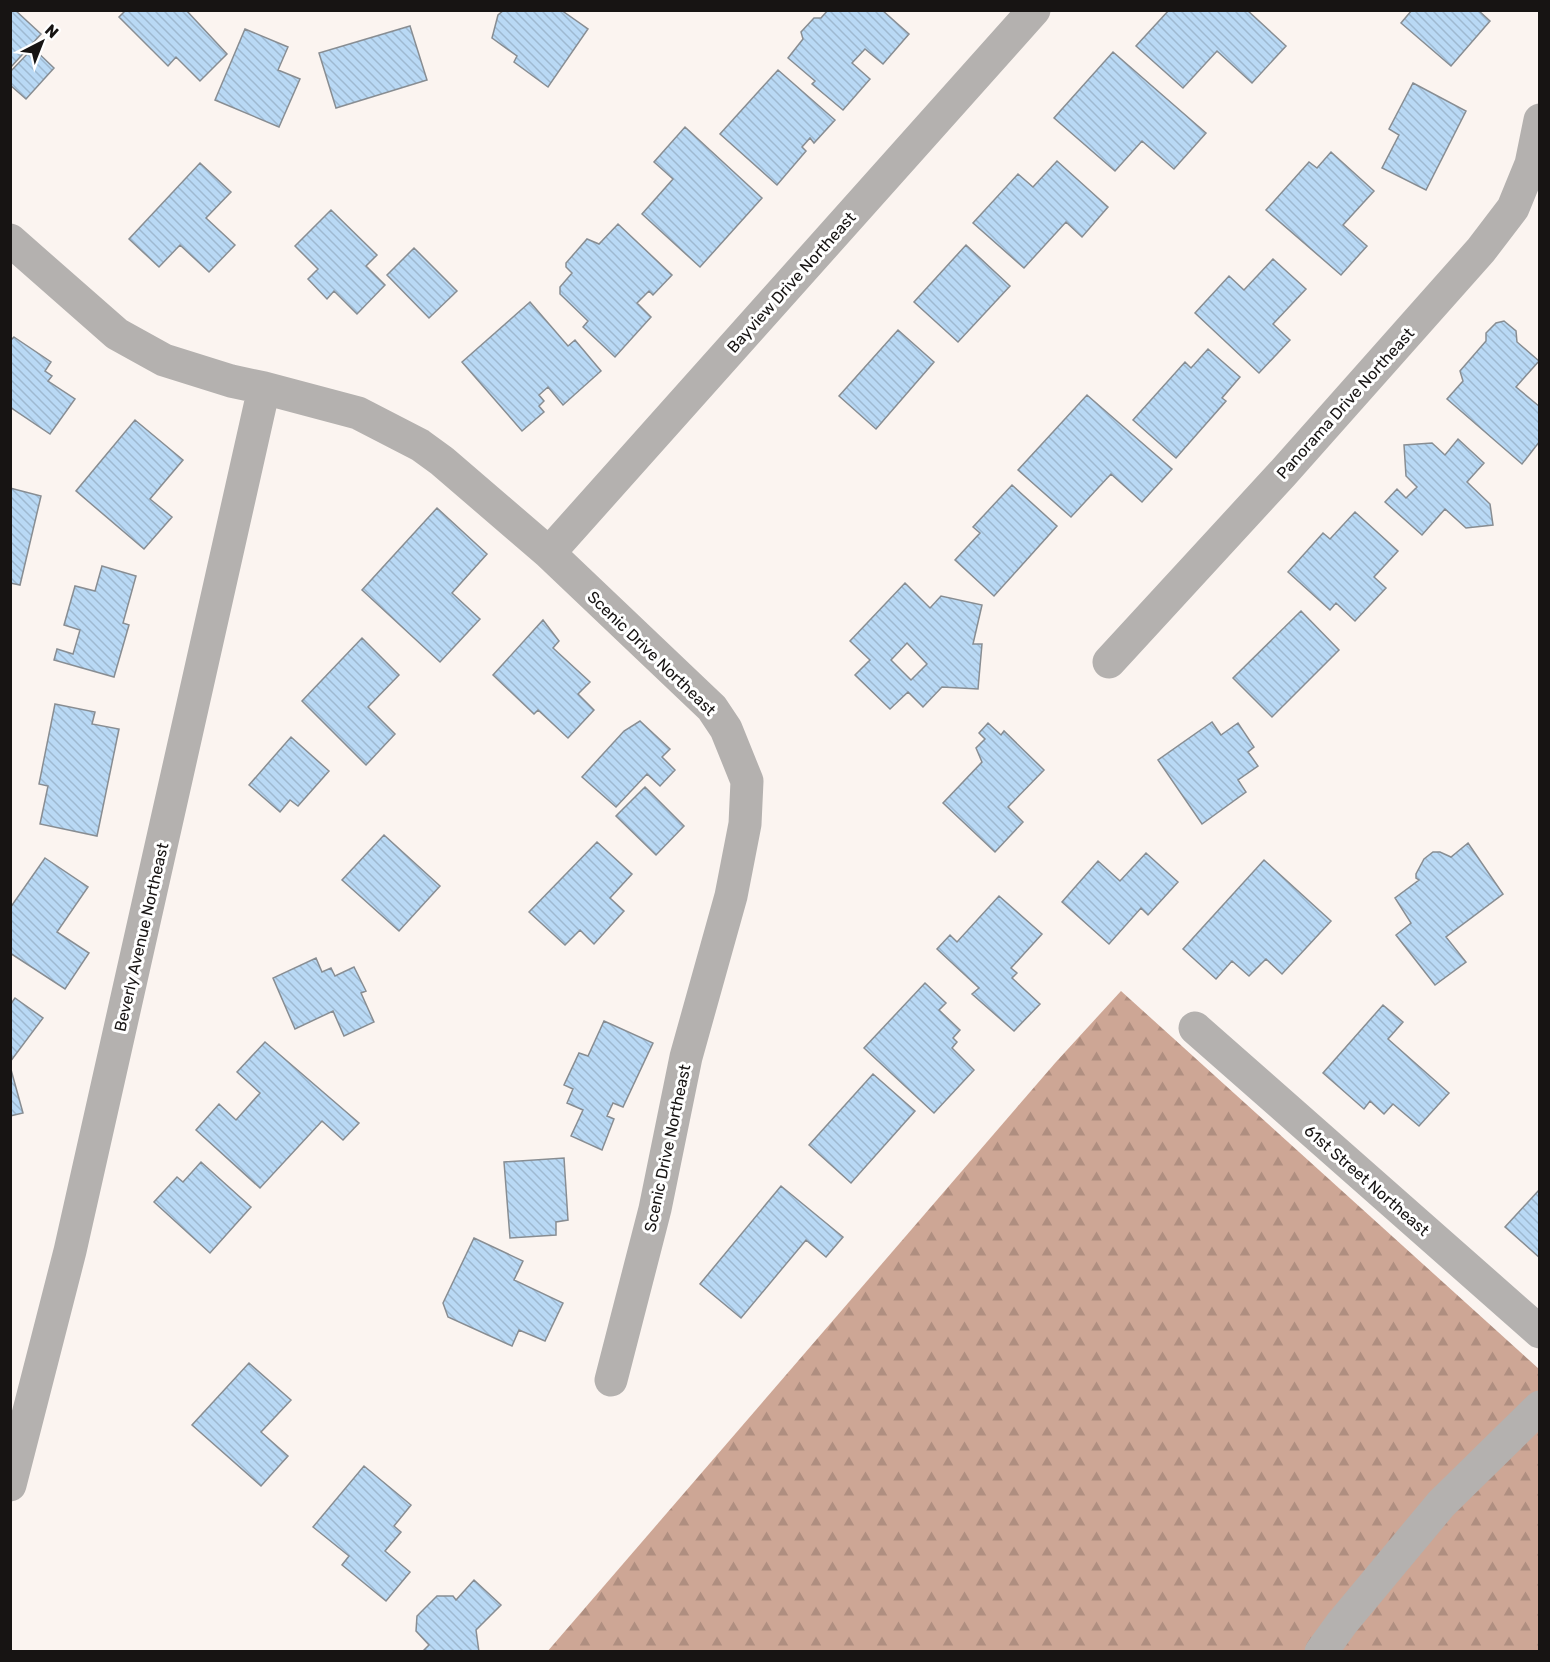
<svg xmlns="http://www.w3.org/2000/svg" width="1550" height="1662" viewBox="0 0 1550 1662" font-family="Rubik,sans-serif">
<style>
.forest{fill:url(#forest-firs)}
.building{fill:url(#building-back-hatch);stroke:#888d92;stroke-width:1.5;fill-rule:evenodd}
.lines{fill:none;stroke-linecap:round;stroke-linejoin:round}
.minor{stroke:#b4b1af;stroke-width:33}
.labels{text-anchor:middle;stroke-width:6;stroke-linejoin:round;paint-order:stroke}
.street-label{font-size:16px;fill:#171413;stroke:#fff}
</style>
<defs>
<pattern id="forest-firs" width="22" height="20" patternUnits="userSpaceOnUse" patternTransform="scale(1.5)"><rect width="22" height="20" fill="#cda695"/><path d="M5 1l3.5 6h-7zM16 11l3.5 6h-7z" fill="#af8e80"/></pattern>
<pattern id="building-back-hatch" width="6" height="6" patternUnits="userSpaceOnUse" patternTransform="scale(1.5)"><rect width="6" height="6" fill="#b9d9f5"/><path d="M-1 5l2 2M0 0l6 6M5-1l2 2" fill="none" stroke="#9eb9d1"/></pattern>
</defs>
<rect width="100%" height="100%" fill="#fbf4f0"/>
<path class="forest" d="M1121,991l418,378v282l-992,1 509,-590z"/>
<path class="building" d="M10,10h5l26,24 -31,34z
M126,10h60l41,44 -27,27 -24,-24 -8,9 -49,-49z
M504,10h57l27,19 -40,58 -34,-25 3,-6 -25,-18 6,-23z
M828,10h54l27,24 -26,30 -18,-15 -13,14 18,16 -27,31 -31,-26 3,-3 -27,-23 15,-19 -2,-7 13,-14h7z
M1169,10h78l39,36 -34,37 -35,-32 -34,37 -47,-42z
M1412,10h66l12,11 -39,45 -50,-43z
M410,26l17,54 -91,28 -17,-55z
M245,29l43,18 -10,23 22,9 -21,48 -64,-27z
M33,48l21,20 -28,31 -16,-14v-13z
M1113,52l93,81 -32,36 -32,-28 -27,30 -61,-53z
M778,70l57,50 -21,23 -4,-5 -8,9 4,4 -29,34 -57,-51z
M1413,83l53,28 -40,79 -44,-22 17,-33 -10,-6z
M685,127l77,71 -62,69 -58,-53 31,-35 -19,-17z
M1331,152l43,39 -31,34 24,21 -26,29 -75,-65 43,-48 8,6z
M1057,161l51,46 -26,30 -16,-15 -42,46 -51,-45 45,-49 15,13z
M200,163l31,29 -25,26 29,27 -26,27 -29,-27 -21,22 -30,-28z
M331,210l46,45 -11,11 19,19 -28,29 -23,-23 -7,8 -19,-20 10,-10 -23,-23z
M618,224l54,51 -19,20 -4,-4 -12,12 14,14 -36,40 -32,-30 5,-6 -28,-27v-7l12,-14 -6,-6v-4l21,-24 12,5z
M966,245l44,41 -52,56 -44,-40z
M414,248l43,43 -28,27 -42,-43z
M1273,259l33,30 -33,35 17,16 -31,33 -64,-60 34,-37 15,14z
M530,302l38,44 7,-6 26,31 -38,34 -15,-18 -9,8 5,6 -5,5 5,6 -22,19 -60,-69z
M1504,321l12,10 1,11 22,19 -23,26 24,20v34l-18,23 -75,-65 16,-18 -3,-10 26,-30v-8l10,-10z
M898,330l36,32 -58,67 -37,-33z
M14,337l37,25 -6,9 7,5 -4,5 27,18 -25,35 -40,-27v-66z
M1208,349l32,28 -18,21 4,3 -50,57 -43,-38 52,-58 6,6z
M1087,395l85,74 -30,33 -31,-28 -40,43 -53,-47z
M135,420l48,40 -33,39 22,18 -28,32 -68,-58z
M1458,439l26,24 -17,19 23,22 3,21 -27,3 -21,-19 -23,26 -37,-33 12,-13 9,9 11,-11 -11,-11 -2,-31 28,-2 13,12z
M1012,485l45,41 -63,70 -39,-36 25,-27 -7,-6z
M10,488l31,8 -21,89 -10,-2z
M437,508l50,46 -35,39 28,26 -40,43 -78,-72z
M1355,512l43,39 -24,26 12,11 -31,33 -19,-18 -6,7 -42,-38 35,-39 7,6z
M102,566l34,10 -13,47 6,2 -15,52 -60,-17 3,-11 16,5 7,-24 -16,-5 11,-39 20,5z
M905,583l25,25 11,-12 41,9 -9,39h9l-4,45 -36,-2 -19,20 -15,-15 -18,17 -35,-34 15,-15 -20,-19zM907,643l20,21 -16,16 -20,-20z
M1301,611l38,39 -67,67 -39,-39z
M543,620l16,21 -6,7 37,34 -12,12 16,16 -26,28 -30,-28 -4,4 -41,-39z
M362,638l37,37 -31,32 27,27 -29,31 -64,-64z
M55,704l40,8 -3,12 27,5 -22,107 -57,-12 8,-38 -9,-2z
M640,721l30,28 -8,8 13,13 -15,16 -13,-12 -31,33 -34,-30 42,-46z
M1212,722l9,13 17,-12 16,24 -6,5 10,14 -20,14 8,12 -44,32 -44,-64z
M988,723l13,12 3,-4 40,39 -36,37 15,15 -28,30 -52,-49 39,-41 -6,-14 9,-9 -6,-6z
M291,737l38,34 -31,35 -8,-6 -10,12 -31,-27z
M645,787l39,39 -28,29 -40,-39z
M384,835l56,51 -41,45 -57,-51z
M597,842l35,32 -22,24 14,13 -30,33 -14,-14 -15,15 -36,-33z
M1468,843l35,51 -57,43 20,25 -31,23 -39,-50 15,-12 -16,-25 24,-18 -3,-2v-4l8,-15 9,-7h7l11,5z
M1146,853l32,29 -30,33 -7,-7 -32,36 -47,-42 36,-41 22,20z
M45,858l43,29 -31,45 32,21 -24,36 -55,-36v-45z
M1264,860l67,61 -49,53 -16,-15 -17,17 -17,-15 -16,18 -33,-30z
M999,896l43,38 -31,34 6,5 -5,5 28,26 -26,27 -42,-37 7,-6 -42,-39 13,-14 7,7z
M316,958l6,14 9,-4 4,8 19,-9 12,24 -5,2 13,29 -30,14 -11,-25 -38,18 -22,-51z
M925,983l21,20 -7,7 21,20 -7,8 4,4 -5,6 22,22 -40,43 -70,-65z
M15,998l28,20 -33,44v-57z
M1383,1005l20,17 -15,17 61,54 -30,33 -26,-22 -9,10 -14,-13 -6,8 -41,-36z
M604,1021l49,22 -30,64 -10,-4 -6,13 7,3 -12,31 -31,-14 12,-26 -16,-7 6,-14 -9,-4 15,-32 9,3z
M265,1042l94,81 -16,17 -21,-19 -62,67 -64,-58 23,-26 17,16 24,-27 -23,-21z
M10,1066l13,47 -13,3z
M873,1074l42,37 -64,72 -42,-38z
M564,1158l4,62 -12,2v13l-46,3 -6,-76z
M201,1162l50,45 -41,46 -56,-51 23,-25 6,5z
M781,1186l62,51 -17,20 -20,-17 -65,78 -41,-34z
M1540,1189v69l-35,-31z
M474,1238l49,23 -9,19 49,23 -18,38 -26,-11 -7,16 -64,-29 -5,-14z
M249,1363l42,37 -30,32 27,24 -27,30 -69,-61z
M364,1466l47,39 -17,21 7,6 -16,19 25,21 -24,29 -44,-36 7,-9 -36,-29z
M474,1580l27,25 -25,25 3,22h-57l7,-7 -13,-14 1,-15 20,-20h16l3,4z"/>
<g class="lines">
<path class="minor" d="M10,240l107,94 47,26 67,21 33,7 94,25 62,32 22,16 107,92 163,155 14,21 21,52 -2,43 -14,72 -45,161 -31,152 -44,171
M549,553l485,-543
M1109,662l173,-188 199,-224 32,-42 18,-44 9,-44
M1195,1028l345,304
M10,1485l60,-234 194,-863
M1321,1652l21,-29 99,-119 99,-97"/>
</g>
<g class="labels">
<g class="street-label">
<text transform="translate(791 282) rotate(-48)" y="6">Bayview Drive Northeast</text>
<text transform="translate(1345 403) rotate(-48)" y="6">Panorama Drive Northeast</text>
<text transform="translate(652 653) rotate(44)" y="6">Scenic Drive Northeast</text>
<text transform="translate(141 937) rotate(-77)" y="6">Beverly Avenue Northeast</text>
<text transform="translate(667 1148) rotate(-78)" y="6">Scenic Drive Northeast</text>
<text transform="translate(1367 1180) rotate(41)" y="6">61st Street Northeast</text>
</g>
</g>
<rect width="1550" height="1662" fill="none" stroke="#171413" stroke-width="24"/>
<g transform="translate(42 42) rotate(42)" stroke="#ffffff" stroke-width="4.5" paint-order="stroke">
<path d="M0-4.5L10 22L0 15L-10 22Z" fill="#171413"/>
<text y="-9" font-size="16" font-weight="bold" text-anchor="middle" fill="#171413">N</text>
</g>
</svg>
